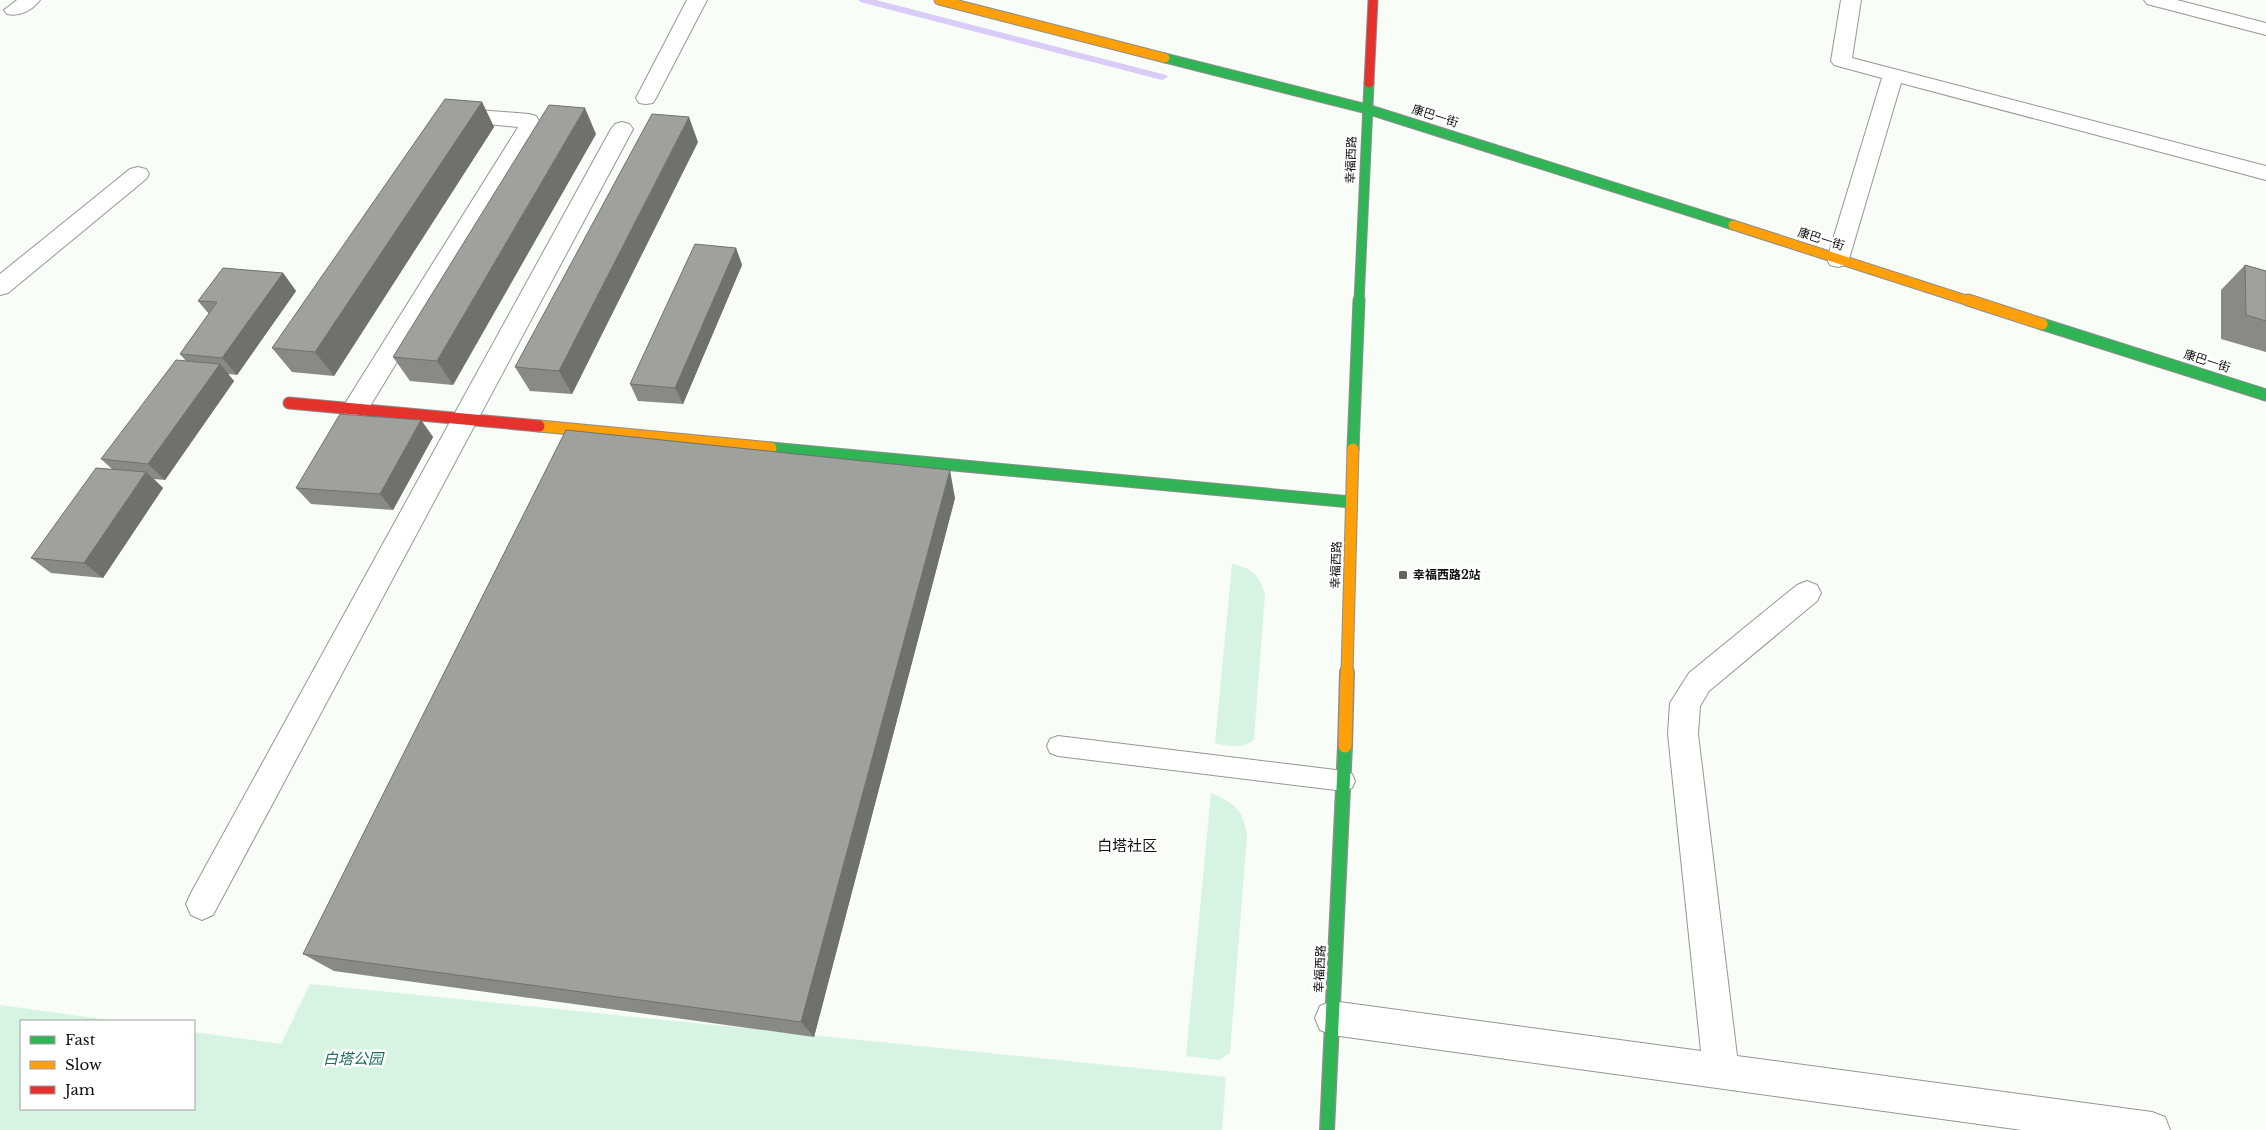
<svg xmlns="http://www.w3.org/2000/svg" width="2266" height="1130" viewBox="0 0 2266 1130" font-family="'Libre Baskerville','Noto Sans SC',serif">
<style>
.green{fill:#d7f4e2}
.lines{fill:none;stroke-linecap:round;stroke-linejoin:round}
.stream{fill:#daccf8;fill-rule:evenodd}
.lane-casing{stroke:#959795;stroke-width:2}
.street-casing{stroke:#959795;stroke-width:2}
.fast-far2-casing{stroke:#8c8e8b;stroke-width:11}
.fast-far1-casing{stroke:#8c8e8b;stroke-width:13}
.fast-casing{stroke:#8c8e8b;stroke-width:16}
.slow-far2-casing{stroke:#8c8e8b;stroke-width:11}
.slow-far1-casing{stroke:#8c8e8b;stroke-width:13}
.slow-casing{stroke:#8c8e8b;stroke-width:16}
.jam-far1-casing{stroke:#8c8e8b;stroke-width:11}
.jam-casing{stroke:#8c8e8b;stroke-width:13}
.lane{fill:#fefffe;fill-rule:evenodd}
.street{fill:#fefffe;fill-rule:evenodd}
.fast-far2{stroke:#30b455;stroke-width:9}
.fast-far1{stroke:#30b455;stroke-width:11}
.fast{stroke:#30b455;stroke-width:13}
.slow-far2{stroke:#ff9f0a;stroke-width:9}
.slow-far1{stroke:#ff9f0a;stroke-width:11}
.slow{stroke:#ff9f0a;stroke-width:13}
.jam-far1{stroke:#e5322d;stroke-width:9}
.jam{stroke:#e5322d;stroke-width:11}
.wall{fill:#888a86}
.shaded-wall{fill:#6f716d}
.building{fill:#9ea19c;stroke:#6f716d}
.poi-dot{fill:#626462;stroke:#fff;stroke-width:2}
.labels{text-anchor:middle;stroke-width:5;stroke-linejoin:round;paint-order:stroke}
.street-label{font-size:12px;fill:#111;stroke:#fff}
.poi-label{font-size:12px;font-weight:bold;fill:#111;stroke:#fff;text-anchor:start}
.quarter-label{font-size:15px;fill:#111;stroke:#fff}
.near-park-label{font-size:15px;font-style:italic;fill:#1d6d59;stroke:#fff}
</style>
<rect width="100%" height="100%" fill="#f8fdf7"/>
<path class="green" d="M1232,564c21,4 27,12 33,30l-11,145c-10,11 -26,7 -39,4z
M1211,793c23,10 32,16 36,42l-17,218 -11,7 -33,-4z
M310,984l916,93 -4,53h-1222v-125l115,16h-94v88h173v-77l87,12z"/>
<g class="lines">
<path class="stream" d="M859,0h17l290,75 2,2 -6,3 -302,-78z"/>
<g class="lane-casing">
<path id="lane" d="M1058,736l286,35 8,3 3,7 -3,7 -8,3 -286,-35 -8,-3 -3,-7 3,-7z"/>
</g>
<g class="street-casing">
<path id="street" d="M17,0h23c-7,10 -21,17 -33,14l-3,-4z
M687,0h20l-51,98 -3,5 -7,1 -7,-1 -3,-5z
M1841,0h20l-9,58 414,108v14l-365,-97 -52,176 -3,6 -8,2 -8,-2 -3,-6 55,-181 -48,-13 -3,-4z
M2144,0h33l89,23v12l-119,-31z
M452,108l77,6 7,2 3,5v8l-175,287 -9,3 -9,-3 -4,-7 4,-7 171,-273 1,-2 -73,-7 -3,-5 3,-5z
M622,122l7,2 4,5 -420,786 -11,5 -11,-5 -5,-11 5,-11 420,-764 4,-5z
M138,167l8,2 3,5 -3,5 -138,114 -8,2v-21l130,-105z
M1807,581l10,4 4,8 -4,8 -108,90 -9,15 -2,28 39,322 415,56 13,5 5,13h-148l-690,-95 -12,-5 -5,-12 5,-12 12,-5 369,50 -33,-317 2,-31 19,-30 108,-88z"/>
</g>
<g class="fast-far2-casing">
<path id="fast-far2" d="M1165,58l202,51 366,116
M1359,302l10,-219"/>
</g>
<g class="fast-far1-casing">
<path id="fast-far1" d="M2042,324l224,71
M771,448l580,54
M1353,449l6,-149"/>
</g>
<g class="fast-casing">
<path id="fast" d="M1327,1130l18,-384"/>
</g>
<g class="slow-far2-casing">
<path id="slow-far2" d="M939,0l226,58
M1733,225l239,77"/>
</g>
<g class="slow-far1-casing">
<path id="slow-far1" d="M1968,300l74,24
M539,426l232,22
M1347,673l6,-224"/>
</g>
<g class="slow-casing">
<path id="slow" d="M1345,746l2,-74"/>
</g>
<g class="jam-far1-casing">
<path id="jam-far1" d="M1369,83l4,-83"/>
</g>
<g class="jam-casing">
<path id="jam" d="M289,403l250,23"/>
</g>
<use href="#lane" class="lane"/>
<use href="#street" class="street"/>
<use href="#fast-far2" class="fast-far2"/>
<use href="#fast-far1" class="fast-far1"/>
<use href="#fast" class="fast"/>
<use href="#slow-far2" class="slow-far2"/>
<use href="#slow-far1" class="slow-far1"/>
<use href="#slow" class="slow"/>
<use href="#jam-far1" class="jam-far1"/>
<use href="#jam" class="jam"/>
</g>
<path class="wall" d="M482,102l12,25 -160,249 -42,-4 -20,-24z
M596,134l-143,251 -43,-4 -17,-24z
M698,142l-126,252 -42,-3 -15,-24z
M736,248l6,17 -59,139 -45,-3 -8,-17z
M2245,265l21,6v81l-45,-13v-49z
M283,273l13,18 -59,84 -9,-1 6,7 -69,99 -11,-1 9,9 -60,90 -52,-5 -20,-15 81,-89 -11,-10 85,-98 -6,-7 29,-40 -11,-13z
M421,420l12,17 -40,73 -82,-6 -15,-16z
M955,498l-141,539 -480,-66 -31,-17z"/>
<path class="shaded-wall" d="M482,102l12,25 -160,249 -19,-24z
M585,108l11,26 -143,251 -16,-24z
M689,117l9,25 -126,252 -13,-23z
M736,248l6,17 -59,139 -8,-16z
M283,273l13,18 -59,84 -15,-17z
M220,364l14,17 -69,99 -17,-16z
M421,420l12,17 -40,73 -13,-16z
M950,470l5,28 -141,539 -13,-15z
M146,472l17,16 -60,90 -19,-15z"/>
<path class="building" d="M445,99l37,3 -167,250 -43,-4z
M549,105l36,3 -148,253 -44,-4z
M652,114l37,3 -130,254 -44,-4z
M695,244l41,4 -61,140 -45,-4z
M2245,265l21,6v50l-20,-6z
M223,268l60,5 -61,85 -42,-4 37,-52 -19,-1z
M176,360l44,4 -72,100 -47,-5z
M340,414l81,6 -41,74 -84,-6z
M566,430l384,40 -149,552 -498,-68z
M96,468l50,4 -62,91 -53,-5z"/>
<rect class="poi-dot" x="1398" y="570" width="10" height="10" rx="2.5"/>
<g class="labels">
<g class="street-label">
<text transform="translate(1435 116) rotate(18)" y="4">康巴一街</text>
<text transform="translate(1351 160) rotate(-88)" y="4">幸福西路</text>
<text transform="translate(1821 239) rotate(18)" y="4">康巴一街</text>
<text transform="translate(2207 361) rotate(18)" y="4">康巴一街</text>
<text transform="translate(1336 565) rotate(-88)" y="4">幸福西路</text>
<text transform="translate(1320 969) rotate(-87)" y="4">幸福西路</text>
</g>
<g class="poi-label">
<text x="1413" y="579">幸福西路2站</text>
</g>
<g class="quarter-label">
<text x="1127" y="851">白塔社区</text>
</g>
<g class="near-park-label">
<text x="353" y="1064">白塔公园</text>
</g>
</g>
<rect x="20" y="1020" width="175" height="90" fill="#ffffff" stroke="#a0a0a0"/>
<rect x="30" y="1036" width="25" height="8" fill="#30b455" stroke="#a0a0a0"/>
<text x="65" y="1045" font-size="15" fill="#111111">Fast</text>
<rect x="30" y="1061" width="25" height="8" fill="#ff9f0a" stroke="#a0a0a0"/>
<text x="65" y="1070" font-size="15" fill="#111111">Slow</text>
<rect x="30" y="1086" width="25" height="8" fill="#e5322d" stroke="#a0a0a0"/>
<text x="65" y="1095" font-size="15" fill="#111111">Jam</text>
</svg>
